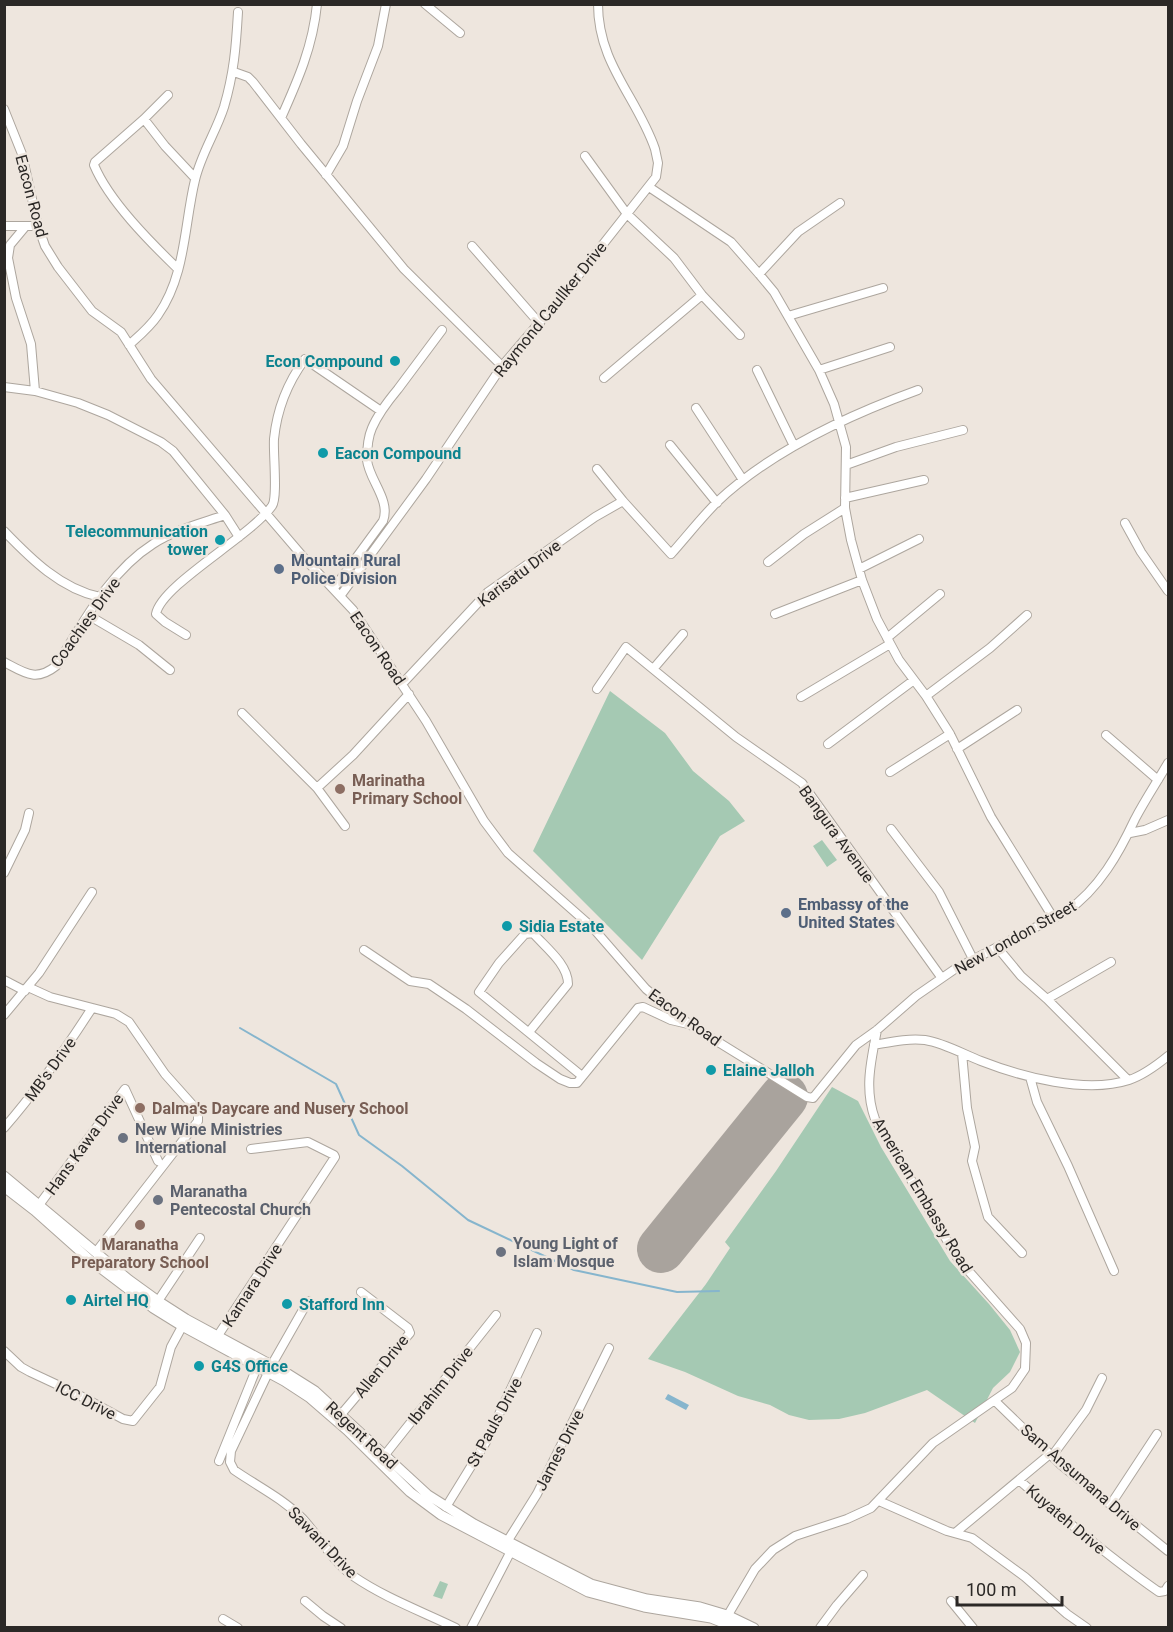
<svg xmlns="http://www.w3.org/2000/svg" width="1173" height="1632" viewBox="0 0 1173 1632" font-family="Roboto,sans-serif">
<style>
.green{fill:#a5c9b3}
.water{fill:#86b5cd}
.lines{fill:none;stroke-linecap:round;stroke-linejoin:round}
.stream{stroke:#86b5cd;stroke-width:2}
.runway{stroke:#a9a39d;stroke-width:48}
.minor-casing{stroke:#ada69e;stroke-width:10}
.major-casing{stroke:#ada69e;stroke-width:11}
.minor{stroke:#fff;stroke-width:8}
.major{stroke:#fff;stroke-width:9}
.culture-dot{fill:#0f9aa8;stroke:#eee6de;stroke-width:2}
.service-dot{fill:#5c6f8a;stroke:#eee6de;stroke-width:2}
.education-dot{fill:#8d6e63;stroke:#eee6de;stroke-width:2}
.worship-dot{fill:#6b7280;stroke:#eee6de;stroke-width:2}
.labels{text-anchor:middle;stroke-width:5;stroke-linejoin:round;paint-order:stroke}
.street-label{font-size:16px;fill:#2b2826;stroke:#eee6de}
.culture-label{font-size:16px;font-weight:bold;fill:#0d838f;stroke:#eee6de;text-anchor:start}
.service-label{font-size:16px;font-weight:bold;fill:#4e5e75;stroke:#eee6de;text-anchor:start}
.education-label{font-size:16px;font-weight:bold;fill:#785e54;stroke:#eee6de;text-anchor:start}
.worship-label{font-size:16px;font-weight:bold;fill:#5b616d;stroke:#eee6de;text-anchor:start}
</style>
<rect width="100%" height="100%" fill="#eee6de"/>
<path class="green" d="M610,691l55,42 28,38 36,30 16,20 -25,15 -78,124 -109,-109z
M822,840l15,20 -10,7 -14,-21z
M832,1087l26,14 23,46 69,114 39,43 21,26 10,22 -10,20 -17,16 -18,35 -48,-33 -62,23 -26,6 -30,1 -20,-5 -19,-10 -32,-9 -53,-24 -37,-13 58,-75 24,-36 -5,-6 51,-71z
M440,1581l8,3 -6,15 -9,-3z"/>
<path class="water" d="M668,1394l21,11 -3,5 -21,-11z"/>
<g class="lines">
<path class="stream" d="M240,1028l96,56 23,51 43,31 66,54 106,50 103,22 42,-1"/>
<path class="runway" d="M661,1249l123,-152"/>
<g class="minor-casing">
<path id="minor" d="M425,4l35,29
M234,72l14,5 5,5 48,62 103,125 98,97
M168,95l-24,24 -49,43 -1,3c15,36 56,77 84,104
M4,109l18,45 16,72 7,20 13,21 34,44 29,21 30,47 154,180 48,51 73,111 58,100 24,32 85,75 53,61 43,35 118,73 6,1 43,-53 21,-15 39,-34 39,-27 112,-58c32,-22 52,-58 68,-92 10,-19 22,-37 33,-56
M281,118c17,-38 32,-72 36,-114
M144,119l21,27 30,32
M585,156l42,58 47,44 28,37 38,40
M326,175l17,-29 14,-45 21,-55 8,-42
M649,187l82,55 28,32
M840,203l-42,29 -39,42 15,18 45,78 15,34 12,43 -1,61 6,32 11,40 15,39 22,41 27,36 24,38 41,83 63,102
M4,226h34
M25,227l-15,18 -2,13 8,40 15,46 4,47
M472,246l68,78
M788,316l95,-28
M129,345c10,-9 21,-18 29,-30 28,-40 26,-90 37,-135 6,-26 21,-48 29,-73 10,-34 12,-60 14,-95
M757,370l37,76
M819,370l71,-23
M604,378l98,-83
M4,387l31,4 43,12 30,12 53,27 12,9 52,64 14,22
M696,408l47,72
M670,445l47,58
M846,465l50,-18 67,-17
M597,469l26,32 48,53c16,-18 30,-36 46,-52 54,-51 132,-87 201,-112
M845,498l79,-18
M1125,523l16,29 27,39
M4,531c27,28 57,58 96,66
M768,562l36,-28 41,-26
M859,569l60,-30
M334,588l49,-67c8,-21 -14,-41 -16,-61 0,-10 1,-23 5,-32 6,-14 16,-27 26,-39 14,-19 29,-39 44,-59
M341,595l85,-116 76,-113 61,-71 93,-118 2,-14 -3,-14c-18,-52 -57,-85 -57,-145
M775,614l87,-34
M88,615l51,30 31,25
M186,635l-21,-13 -9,-8c5,-29 95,-78 116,-108 6,-8 1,-53 2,-67 3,-30 14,-57 31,-80l76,52
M887,638l53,-44
M4,662c21,11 32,20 52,4 27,-43 53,-94 97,-122 21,-14 49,-21 72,-29
M654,668l29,-34
M402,684l86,-92 107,-75 28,-16
M597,689l29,-42 110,90 66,46 139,194
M926,696l64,-48 37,-33
M801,697l89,-53
M242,713l75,75 28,38
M1106,735l52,45
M828,744l86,-64
M957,749l60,-39
M890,772l60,-38
M317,788l36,-33 56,-61
M891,829l48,63 34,67
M1130,833l15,-3 23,-10
M4,873l21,-43 4,-17
M997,947l24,29 26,23 64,-37
M364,950l46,31 19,3 37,25 70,54 24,16 10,4h7l61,-75 5,-1 28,13 17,4
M4,980l21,11
M28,987l22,10 66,17 13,8 36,52 33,37v10l-102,131
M1047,999l81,81
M4,1015l35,-42 53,-81
M529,1032l39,-48c0,-20 -23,-37 -35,-51l-8,1 -26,29 -20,29 103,84
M874,1045c17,-3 34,-7 51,-5 19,3 38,14 56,21 41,16 105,33 148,19 15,-5 28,-15 39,-24
M962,1053l5,55 8,39 -3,14 16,56 34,36
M1030,1077l7,25 31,64 46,105
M4,1128c33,-38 61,-78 88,-120
M39,1205l86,-116 33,72
M158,1301l42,-63
M217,1337l118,-180 -1,-2 -26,-13 -57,7
M4,1351l17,16 9,5 45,21 48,26 10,2 27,-34 11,-40 13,-24
M271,1366l37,-65
M268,1373l-37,78 -1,11 4,8c23,16 48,28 68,48 17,18 30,43 51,58 32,22 68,35 103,52
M995,1401l65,63 108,87
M338,1418l72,-85 -2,-5 -47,-36
M384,1456l112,-141
M1052,1456l34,-46 16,-32
M219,1461l38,-94
M1020,1481c45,39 90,77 139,111l6,-1 3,-5
M879,1501l68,30 25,7 53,39 42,37 20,14
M1111,1504l46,-70
M446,1507l40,-65 51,-109
M955,1533l95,-79
M505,1545l32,-51 72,-146
M305,1601l18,15 18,12
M951,1601l22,27
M223,1619l15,9
M725,1620l30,-51 18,-19 22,-14 52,-17 24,-11 62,-65 79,-55 13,-19 1,-26 -6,-14 -62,-70 -83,-140c-11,-30 -4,-58 2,-89
M471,1628l41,-79
M820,1628l17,-23 26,-30"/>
</g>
<g class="major-casing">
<path id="major" d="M4,1176l125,104 29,21 28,18 102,55 27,17 113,104 46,29 117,60 56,15 53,8 27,8 27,13
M4,1187l31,24 55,49 63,48 29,18 102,55 26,17 37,32 63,62 31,23 147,77 56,15 67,11 25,10"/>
</g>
<use href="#minor" class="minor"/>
<use href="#major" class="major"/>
</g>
<g class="culture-dot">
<circle cx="395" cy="361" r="6"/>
<circle cx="323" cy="453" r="6"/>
<circle cx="220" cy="540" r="6"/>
<circle cx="507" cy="926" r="6"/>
<circle cx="711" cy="1070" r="6"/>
<circle cx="71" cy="1300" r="6"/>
<circle cx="287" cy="1304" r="6"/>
<circle cx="199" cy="1366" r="6"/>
</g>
<g class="service-dot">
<circle cx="279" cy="569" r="6"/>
<circle cx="786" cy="913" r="6"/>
</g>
<g class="education-dot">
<circle cx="340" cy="789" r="6"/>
<circle cx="140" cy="1108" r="6"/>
<circle cx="140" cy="1225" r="6"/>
</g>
<g class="worship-dot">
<circle cx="123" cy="1138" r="6"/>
<circle cx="158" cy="1200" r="6"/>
<circle cx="501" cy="1252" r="6"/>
</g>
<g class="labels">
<g class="street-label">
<text transform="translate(32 196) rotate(75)" y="6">Eacon Road</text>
<text transform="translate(550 309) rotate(-51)" y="6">Raymond Caullker Drive</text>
<text transform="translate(519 573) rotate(-37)" y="6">Karisatu Drive</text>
<text transform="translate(85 622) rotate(-54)" y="6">Coachies Drive</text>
<text transform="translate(378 648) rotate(56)" y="6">Eacon Road</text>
<text transform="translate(837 834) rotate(54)" y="6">Bangura Avenue</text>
<text transform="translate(1015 937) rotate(-29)" y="6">New London Street</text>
<text transform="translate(685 1017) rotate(36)" y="6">Eacon Road</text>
<text transform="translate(50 1069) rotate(-54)" y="6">MB's Drive</text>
<text transform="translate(84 1144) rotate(-54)" y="6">Hans Kawa Drive</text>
<text transform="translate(923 1195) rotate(59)" y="6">American Embassy Road</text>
<text transform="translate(252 1285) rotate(-57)" y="6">Kamara Drive</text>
<text transform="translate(381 1366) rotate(-51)" y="6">Allen Drive</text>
<text transform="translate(440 1385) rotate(-52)" y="6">Ibrahim Drive</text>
<text transform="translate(86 1400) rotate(27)" y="6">ICC Drive</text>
<text transform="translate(494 1422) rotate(-62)" y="6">St Pauls Drive</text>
<text transform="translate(362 1435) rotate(43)" y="6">Regent Road</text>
<text transform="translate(559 1450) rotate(-63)" y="6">James Drive</text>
<text transform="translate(1081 1477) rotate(41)" y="6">Sam Ansumana Drive</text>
<text transform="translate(1066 1519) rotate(40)" y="6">Kuyateh Drive</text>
<text transform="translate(323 1542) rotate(46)" y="6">Sawani Drive</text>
</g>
<g class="culture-label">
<text x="383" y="367" text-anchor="end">Econ Compound</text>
<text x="335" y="459">Eacon Compound</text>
<text x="208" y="537" text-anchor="end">Telecommunication<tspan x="208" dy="18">tower</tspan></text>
<text x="519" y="932">Sidia Estate</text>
<text x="723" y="1076">Elaine Jalloh</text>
<text x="83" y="1306">Airtel HQ</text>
<text x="299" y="1310">Stafford Inn</text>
<text x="211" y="1372">G4S Office</text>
</g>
<g class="service-label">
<text x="291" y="566">Mountain Rural<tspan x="291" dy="18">Police Division</tspan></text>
<text x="798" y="910">Embassy of the<tspan x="798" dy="18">United States</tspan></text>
</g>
<g class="education-label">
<text x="352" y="786">Marinatha<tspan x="352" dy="18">Primary School</tspan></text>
<text x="152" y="1114">Dalma's Daycare and Nusery School</text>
<text x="140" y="1250" text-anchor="middle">Maranatha<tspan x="140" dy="18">Preparatory School</tspan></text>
</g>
<g class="worship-label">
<text x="135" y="1135">New Wine Ministries<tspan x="135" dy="18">International</tspan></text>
<text x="170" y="1197">Maranatha<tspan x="170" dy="18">Pentecostal Church</tspan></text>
<text x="513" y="1249">Young Light of<tspan x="513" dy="18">Islam Mosque</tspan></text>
</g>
</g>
<rect width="1173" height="1632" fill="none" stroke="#2b2826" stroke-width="12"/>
<path d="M957 1596v9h105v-9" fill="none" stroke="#2b2826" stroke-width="3"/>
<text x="966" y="1596" font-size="18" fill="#2b2826" stroke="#eee6de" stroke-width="4.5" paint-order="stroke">100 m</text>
</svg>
